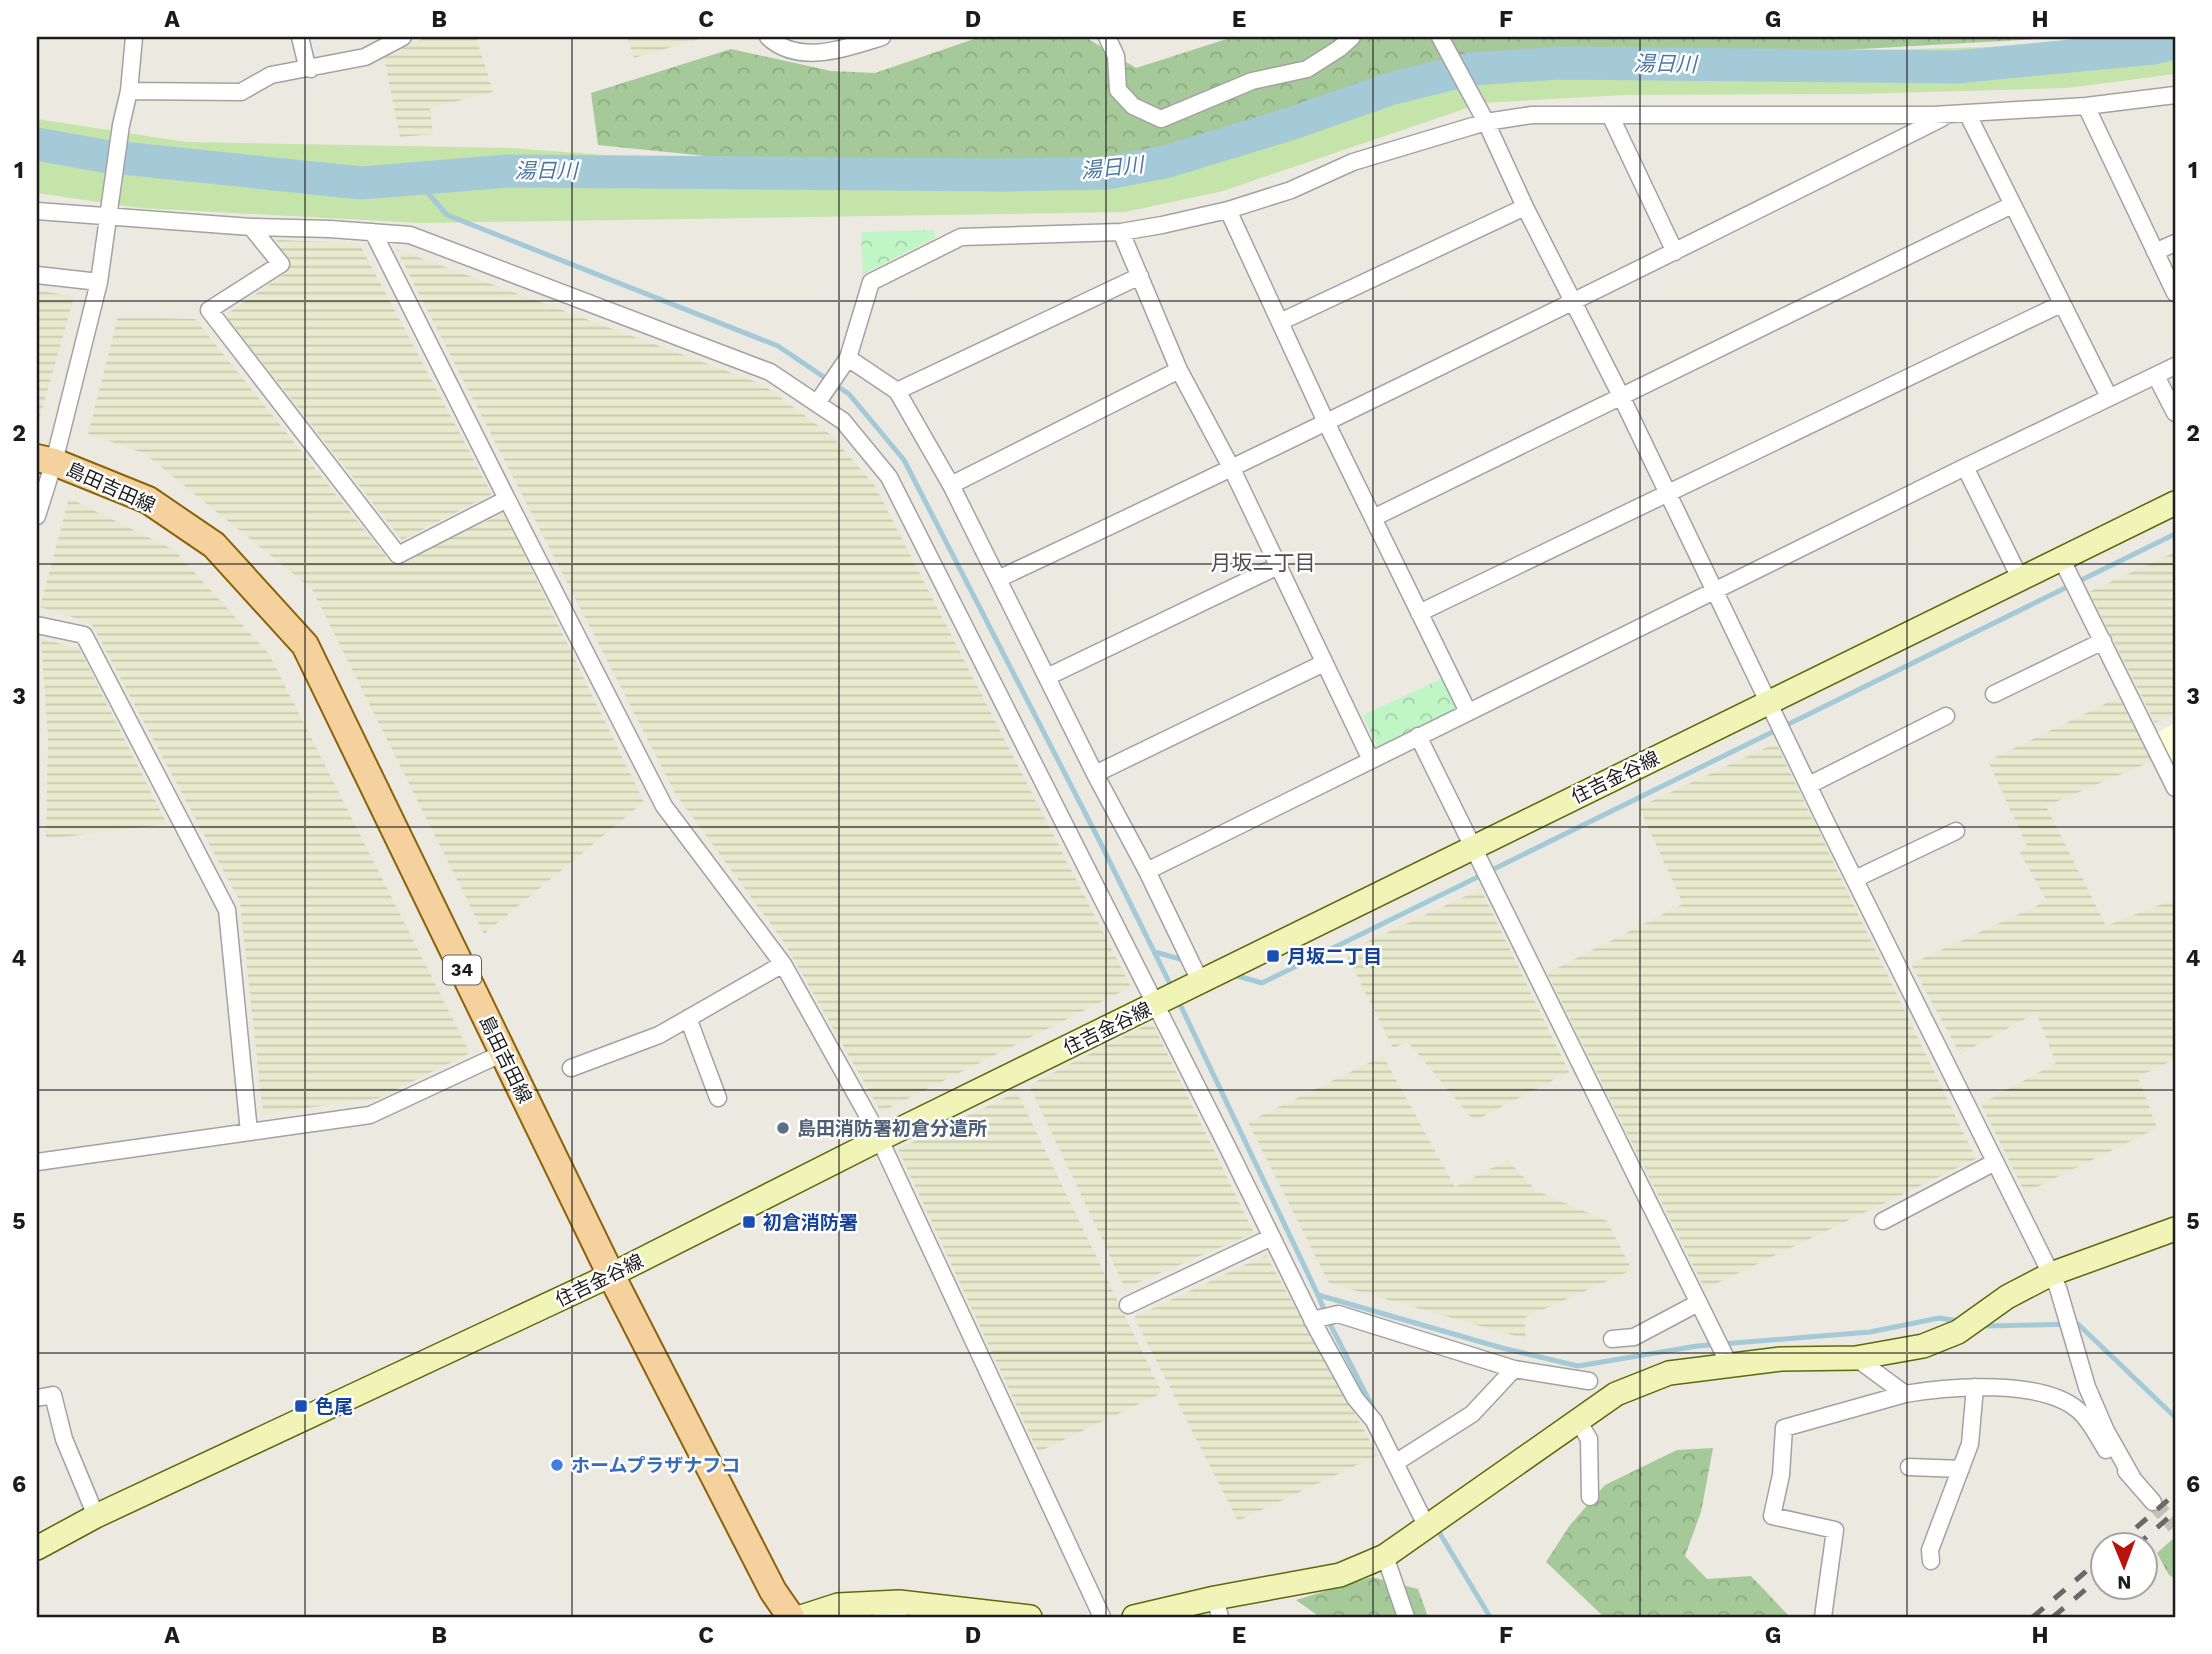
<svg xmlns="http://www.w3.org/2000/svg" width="2212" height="1654" viewBox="0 0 2212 1654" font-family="'Work Sans','Noto Sans JP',sans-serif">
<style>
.education{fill:#fbfdda}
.farmland{fill:url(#farmland-rules)}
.grass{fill:#c4e4a9}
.forest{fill:url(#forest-crowns)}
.park{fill:url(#park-crowns)}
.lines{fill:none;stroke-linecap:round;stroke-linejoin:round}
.stream{stroke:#a4cad8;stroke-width:5}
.river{stroke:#a4cad8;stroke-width:33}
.street-tunnel{stroke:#c2c0b9;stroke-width:16;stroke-dasharray:16 8;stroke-linecap:butt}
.street-casing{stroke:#a2a2a2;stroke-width:19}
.secondary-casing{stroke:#5c6a0b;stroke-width:26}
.primary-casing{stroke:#8a6309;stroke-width:30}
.street{stroke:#fff;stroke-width:16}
.secondary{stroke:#f0f5b7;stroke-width:23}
.primary{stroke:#f5d29d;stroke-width:26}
.rail{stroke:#696969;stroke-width:5;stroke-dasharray:14 14;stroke-linecap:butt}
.grid{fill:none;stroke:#1b1b1b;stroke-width:2;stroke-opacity:0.55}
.transit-dot{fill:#1a4fb4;stroke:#fff;stroke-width:2.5}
.service-dot{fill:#5c6f8a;stroke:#fff;stroke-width:2.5}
.shop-dot{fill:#3f7fe0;stroke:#fff;stroke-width:2.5}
.labels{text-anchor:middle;stroke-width:5;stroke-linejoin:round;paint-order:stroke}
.shield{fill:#fff;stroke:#5f5f5f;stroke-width:2}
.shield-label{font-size:18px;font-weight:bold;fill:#1b1b1b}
.street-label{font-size:19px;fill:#1b1b1b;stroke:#fff}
.transit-label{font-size:19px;font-weight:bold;fill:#164399;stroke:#fff;text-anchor:start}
.service-label{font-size:19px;font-weight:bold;fill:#4e5e75;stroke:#fff;text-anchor:start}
.shop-label{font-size:19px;font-weight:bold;fill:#366cbe;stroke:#fff;text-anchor:start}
.water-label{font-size:21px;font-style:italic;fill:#4f77a4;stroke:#fff}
.neighbourhood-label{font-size:21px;fill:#4e4e4e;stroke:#fff}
.neatline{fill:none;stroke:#1b1b1b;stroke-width:2.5}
.grid-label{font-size:23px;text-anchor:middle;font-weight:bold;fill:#1b1b1b}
</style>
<defs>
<pattern id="farmland-rules" width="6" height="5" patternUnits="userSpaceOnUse" patternTransform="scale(1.75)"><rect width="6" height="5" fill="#e7eacd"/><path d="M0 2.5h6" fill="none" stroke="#c6c8af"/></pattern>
<pattern id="forest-crowns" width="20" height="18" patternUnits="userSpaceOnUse" patternTransform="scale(1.75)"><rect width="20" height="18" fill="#a5c998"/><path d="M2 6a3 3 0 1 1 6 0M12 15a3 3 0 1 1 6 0" fill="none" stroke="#8dac82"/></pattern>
<pattern id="park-crowns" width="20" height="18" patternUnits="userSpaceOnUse" patternTransform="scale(1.75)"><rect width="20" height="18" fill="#c0f5c6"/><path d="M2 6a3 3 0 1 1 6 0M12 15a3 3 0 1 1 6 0" fill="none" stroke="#a4d1aa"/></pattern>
</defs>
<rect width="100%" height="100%" fill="#ece9e1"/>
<path class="education" d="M2175,723v50l-19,-40z"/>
<path class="farmland" d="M426,37h50l17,55 -63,16 3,26 -33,3 -16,-80z
M627,37h79l-72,21z
M277,240l82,3 133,251 -90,46 -177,-225 65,-45z
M396,249l366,135 69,51 44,51 256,501 -250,125 -98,-171 -108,-148z
M37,290l37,7 -35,123 -2,-1z
M118,317l77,2 197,245 112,-51 140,289 -160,132 -172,-345 -168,-136 -56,-19z
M69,498l105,52 95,104 201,399 -91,45 -116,16 -23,-212 -149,-279 -51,-16z
M2175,552v161l-20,10 -66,-131z
M41,639l38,9 88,176 -121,15 2,-103z
M2119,697l33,64 -106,45 60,120 69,-27v160l-37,18 19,51 -132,65 -44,-89 75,-41 -20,-50 -76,41 -49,-90 136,-63 -27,-48 7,-7 -39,-85z
M1776,743l200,416 -271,130 -158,-316 136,-69 -44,-97z
M1481,889l88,183 -95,49 -66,-79 -15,6 -48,-96z
M1152,1022l102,211 -129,55 -96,-203z
M1383,1056l72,131 52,-27 30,31 70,30 25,49 -108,48 2,21 -197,-56 -81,-161z
M1017,1092l145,301 -124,59 -140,-303z
M1266,1255l112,200 -140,66 -104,-204z"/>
<path class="grass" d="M2090,37h85v37l-108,14 -212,6 -232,1 -141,8 -259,88 -98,21 -705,11 -280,-15 -103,-15v-74l149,23 324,6 176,13 265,2 386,-68 84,-29 142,-13 244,-1 220,-6z"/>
<path class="forest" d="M980,37h105l51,31 97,-31h841l-267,15 -267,1 -132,15 -139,53 -114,29 -84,14 -336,-5 -137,-14 -7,-52 140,-44 100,22 44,2z
M1713,1448l-12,64 -16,44 22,23 44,-3 39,41h-186l-58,-55 24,-37 35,-40 72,-35z
M2175,1537v42l-6,-4 -12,-22z
M1372,1577l46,12 10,28h-108l-24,-17z"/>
<path class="park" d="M934,230l1,8 -72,36 -2,-42z
M1446,677l15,33 -83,38 -15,-33z"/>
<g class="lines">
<path class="stream" d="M405,179l22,13 20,23 331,131 71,48 55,66 195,380 73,148
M1155,952l32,9
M1234,975l28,8 913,-449
M1178,1000l140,295 184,53 76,18 119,-20 173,-14 69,-14 20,3
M1318,1295l12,29 44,86
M1982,1326l96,-2 97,93
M1436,1527l54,90"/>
<path class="river" d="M37,144l66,12 258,27 147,-12 496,4 103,-2 58,-11 128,-39 97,-34 81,-20 90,-6 395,4 198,-19 21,-5"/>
<path class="street-tunnel" d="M2153,1502l22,24"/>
<g class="street-casing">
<path id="street" d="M300,37l6,25 5,7
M768,37c31,29 79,11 114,0
M1107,37l9,19 2,34 15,16 28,13 91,-38 55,-12 33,-21 12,-11
M1440,37l46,85 39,85 96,189 202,420 235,472 29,99 19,44 26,46
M129,91l112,1 30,-17 94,-18 38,-20
M2086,106l89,187
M1967,113l142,284
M1610,115l65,137
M1228,210l98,212 142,290
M37,211l214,16 30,37 -72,46 189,245 109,-56 157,307 119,158 90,161 229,492
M251,227l79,2 80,6 360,137 73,49 46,56 340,673 88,179 38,69 19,23 53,106
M373,232l134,267
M1121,232l58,138 53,99 139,291
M2155,252l20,-9
M37,275l62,7
M1280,322l245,-115
M2156,376l19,37
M897,391l243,-115
M817,403l31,-45
M1965,467l55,111
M951,485l228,-115
M37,516l17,-54 45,-180 22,-157 8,-34 5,-54
M1373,518l639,-313
M2061,558l114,230
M998,579c317,-149 631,-304 944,-461
M1419,613l642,-309
M37,625l47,10 143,275 22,222
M1047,677l231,-111
M1994,694l109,-53
M1418,736l311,628
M1095,774l229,-111
M1809,785l137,-69
M1147,871l818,-404 210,-101
M1855,879l101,-48
M1201,983l-54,-112 -52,-97 -144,-289 -54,-94 -49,-33 23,-76 90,-45 160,-5 41,-7 66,-15 63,-20 62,-28 133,-40 46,-7h401l153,-9 89,-11
M688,1018l30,80
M571,1068l88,-33 124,-71
M37,1162l333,-47 133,-62
M1883,1221l112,-59
M1128,1305l144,-68
M1312,1320l26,-6 176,55
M1612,1339l22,-2 64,-34
M1856,1358l49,36c45,-8 137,-15 173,16 12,10 20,27 28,40
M37,1398l16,-3 11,44 32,77
M1578,1421l11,18 1,58
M1395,1463l77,-49 42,-45 75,12
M1909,1467l52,2
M2126,1471l27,31
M1385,1556l21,61
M1931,1561l-1,-11 40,-106 5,-57
M1215,1598l5,19
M881,1617l18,-4v-11
M1823,1617l12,-87 -63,-14 9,-41 3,-47 121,-34"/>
</g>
<g class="secondary-casing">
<path id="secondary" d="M37,1548l59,-32 515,-241 269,-136 1295,-636
M801,1617l37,-12 61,-3 131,15
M1134,1617l81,-19 125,-23 45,-19 231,-162 53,-21 112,-14 75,-1 67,-12 35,-14 49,-35 44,-23 124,-45"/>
</g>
<g class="primary-casing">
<path id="primary" d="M37,458l17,4 94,38 66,45 91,100 306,630 162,316 18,26"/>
</g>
<use href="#street" class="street"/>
<use href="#secondary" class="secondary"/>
<use href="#primary" class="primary"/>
<path class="rail" d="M2115,1546l60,-52
M2136,1546l39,-34
M2033,1617l71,-61
M2053,1617l51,-43"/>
</g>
<path class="grid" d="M305,37v1580M572,37v1580M839,37v1580M1106,37v1580M1373,37v1580M1640,37v1580M1907,37v1580M37,301h2138M37,564h2138M37,827h2138M37,1090h2138M37,1353h2138"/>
<g class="transit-dot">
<rect x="1266" y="949" width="14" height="14" rx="3.5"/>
<rect x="742" y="1215" width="14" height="14" rx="3.5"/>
<rect x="294" y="1399" width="14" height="14" rx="3.5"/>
</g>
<circle class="service-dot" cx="783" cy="1128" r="7"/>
<circle class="shop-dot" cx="557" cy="1465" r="7"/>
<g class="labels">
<rect class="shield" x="443" y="955.5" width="38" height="29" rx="5"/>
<g class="shield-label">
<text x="462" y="976">34</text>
</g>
<g class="street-label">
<text transform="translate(111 487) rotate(24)" y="7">島田吉田線</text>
<text transform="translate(1615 777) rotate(-26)" y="7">住吉金谷線</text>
<text transform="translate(1107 1028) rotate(-26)" y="7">住吉金谷線</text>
<text transform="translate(506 1059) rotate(64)" y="7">島田吉田線</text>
<text transform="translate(599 1280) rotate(-26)" y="7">住吉金谷線</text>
</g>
<g class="transit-label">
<text x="1287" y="963">月坂二丁目</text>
<text x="763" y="1229">初倉消防署</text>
<text x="315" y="1413">色尾</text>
</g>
<g class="service-label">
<text x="797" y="1135">島田消防署初倉分遣所</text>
</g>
<g class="shop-label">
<text x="571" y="1472">ホームプラザナフコ</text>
</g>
<g class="water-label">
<text transform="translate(1665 64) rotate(1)" y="7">湯日川</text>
<text transform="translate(1112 168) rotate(-6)" y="7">湯日川</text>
<text x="546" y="178">湯日川</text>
</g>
<g class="neighbourhood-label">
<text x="1263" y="570">月坂二丁目</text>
</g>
</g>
<rect width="2212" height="1654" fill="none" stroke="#ffffff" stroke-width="77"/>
<g transform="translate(2124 1566) rotate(179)"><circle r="33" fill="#ffffff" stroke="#a4a4a4" stroke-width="2"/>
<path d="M0-5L12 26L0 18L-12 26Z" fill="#ba120c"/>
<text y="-10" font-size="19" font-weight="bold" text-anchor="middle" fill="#1b1b1b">N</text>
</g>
<rect x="38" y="38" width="2136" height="1578" class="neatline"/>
<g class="grid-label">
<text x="172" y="27">A</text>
<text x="439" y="27">B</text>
<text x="706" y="27">C</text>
<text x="973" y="27">D</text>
<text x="1239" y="27">E</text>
<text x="1506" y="27">F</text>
<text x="1773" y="27">G</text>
<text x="2040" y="27">H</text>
<text x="19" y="178">1</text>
<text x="2193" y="178">1</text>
<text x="19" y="441">2</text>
<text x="2193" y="441">2</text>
<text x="19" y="704">3</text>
<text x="2193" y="704">3</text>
<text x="19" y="966">4</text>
<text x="2193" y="966">4</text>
<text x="19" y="1229">5</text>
<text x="2193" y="1229">5</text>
<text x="19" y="1492">6</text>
<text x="2193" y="1492">6</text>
<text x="172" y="1643">A</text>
<text x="439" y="1643">B</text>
<text x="706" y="1643">C</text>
<text x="973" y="1643">D</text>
<text x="1239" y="1643">E</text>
<text x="1506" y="1643">F</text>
<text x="1773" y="1643">G</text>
<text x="2040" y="1643">H</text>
</g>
</svg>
